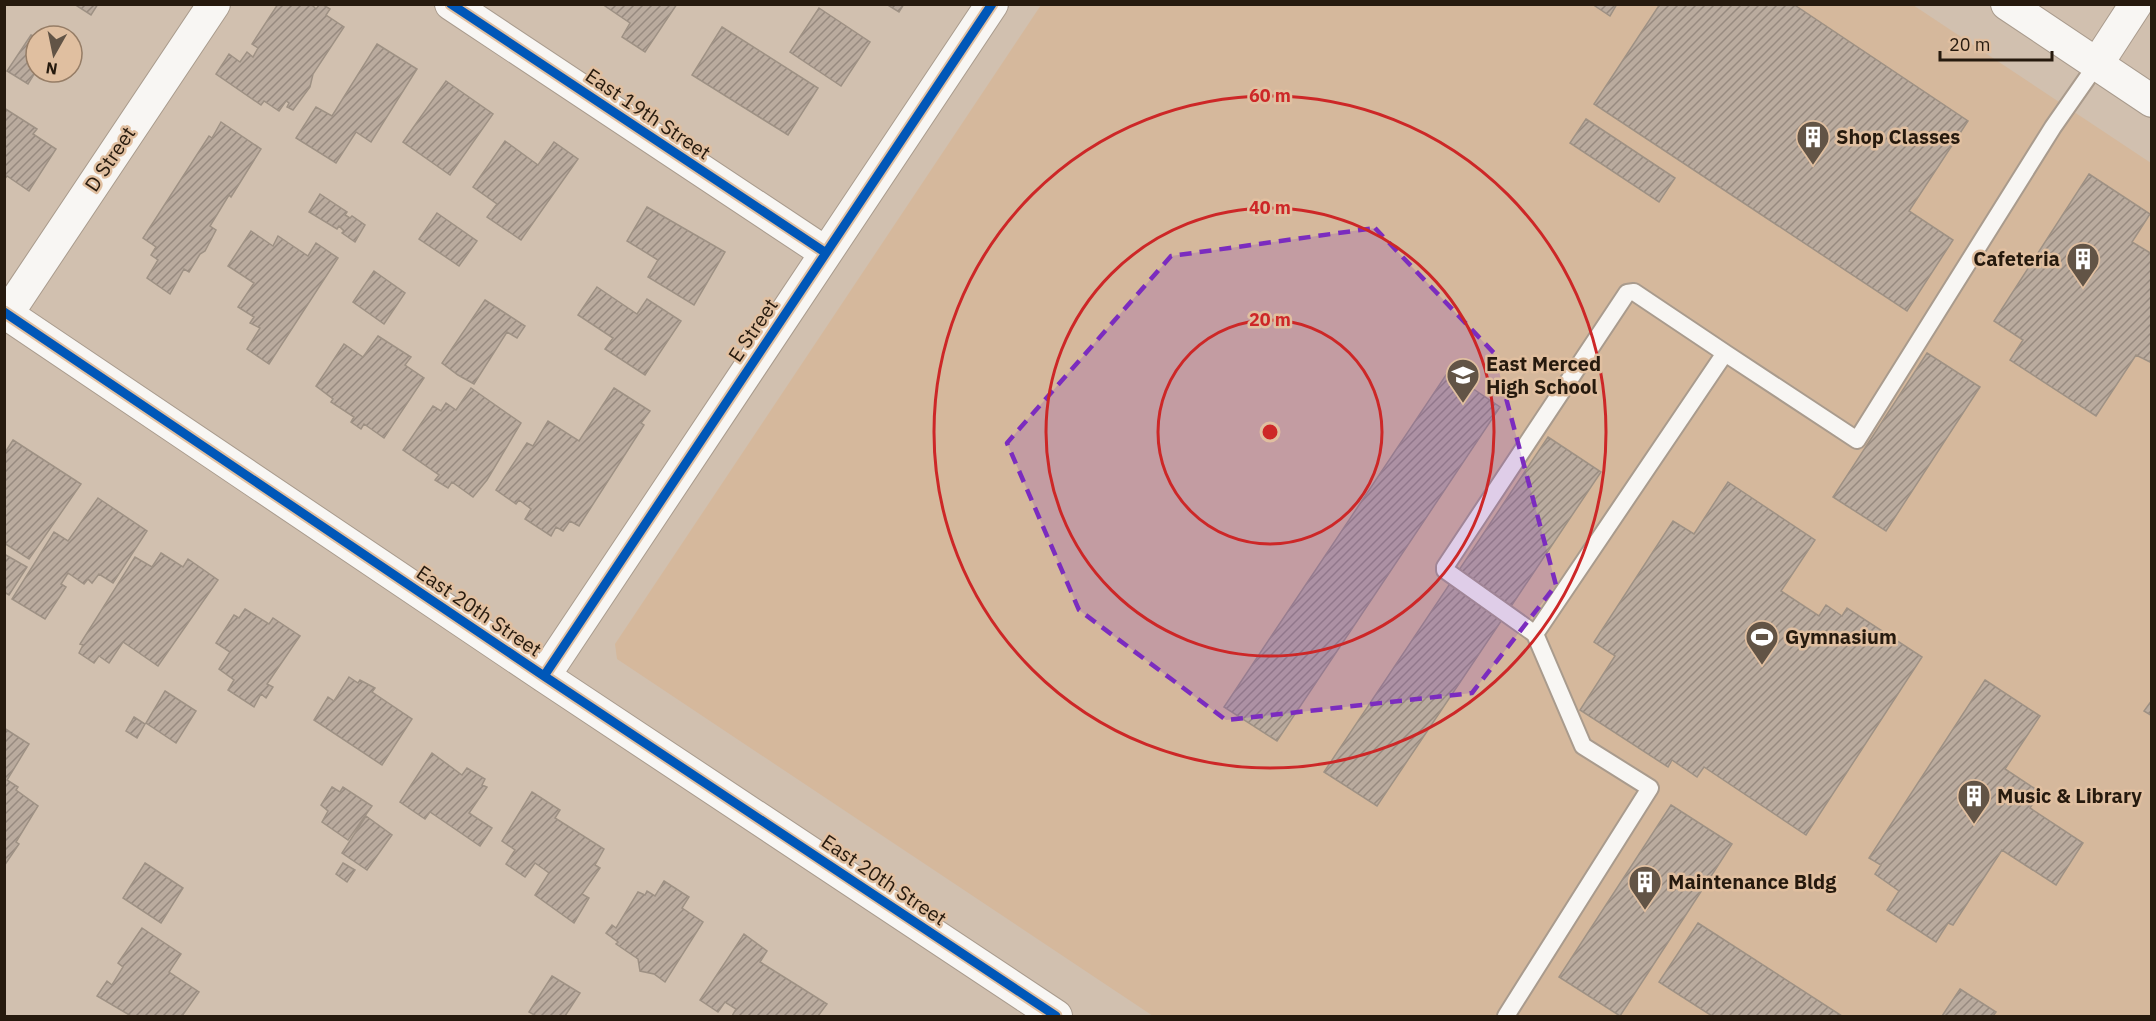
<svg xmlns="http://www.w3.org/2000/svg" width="2156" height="1021" viewBox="0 0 2156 1021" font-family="'IBM Plex Sans',sans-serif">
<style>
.built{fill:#d5b89c}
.building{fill:url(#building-hatch);stroke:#9e9184;stroke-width:1.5}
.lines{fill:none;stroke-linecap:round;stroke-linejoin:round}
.lane-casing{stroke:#a99b8d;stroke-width:20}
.street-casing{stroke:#a99b8d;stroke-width:34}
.lane{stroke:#f8f6f3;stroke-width:16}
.street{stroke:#f8f6f3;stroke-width:32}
.cycleway-casing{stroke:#e0bfa0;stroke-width:13}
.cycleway{stroke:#0057b8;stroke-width:9}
.marked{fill:#7b2cbf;fill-opacity:0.2;stroke:#7b2cbf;stroke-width:4.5;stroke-dasharray:12 8;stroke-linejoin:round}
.ring{fill:none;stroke:#cd2727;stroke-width:3}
.labels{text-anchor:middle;stroke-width:5;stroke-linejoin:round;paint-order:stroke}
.street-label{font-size:20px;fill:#261a0e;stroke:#e0bfa0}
.poi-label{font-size:20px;font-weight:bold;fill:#261a0e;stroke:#e0bfa0;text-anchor:start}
.centre{fill:#cd2727;stroke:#e0bfa0;stroke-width:3}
.ring-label{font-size:18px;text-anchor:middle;font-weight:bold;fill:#cd2727;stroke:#e0bfa0;stroke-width:5;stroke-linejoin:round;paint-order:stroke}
</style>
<defs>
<pattern id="building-hatch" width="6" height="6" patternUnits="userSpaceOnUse" patternTransform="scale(1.5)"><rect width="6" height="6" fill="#baab9e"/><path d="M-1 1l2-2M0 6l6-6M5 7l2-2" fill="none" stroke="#978a7f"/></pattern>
</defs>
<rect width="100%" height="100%" fill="#d1c0af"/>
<path class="built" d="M1041,5h872l238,158v853h-998l-536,-357 -2,-15z"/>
<path class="building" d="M74,4h24l-7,11z
M278,4h33l5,5 4,-5h2l8,5 -4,6 18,12 -31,47 -3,13 -17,23 -6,-3 2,-4 -3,-2 -7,10 -15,-10 -3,4 -45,-31 13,-20 11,8 7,-10 6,5 5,-9 -6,-4z
M602,4h75l-32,48 -23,-15 8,-14z
M886,4h18l-5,8z
M1592,4h25l-7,12z
M1660,4h133l175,117 -59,90 44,29 -46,71 -313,-207z
M819,8l51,34 -29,44 -51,-34z
M722,27l96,61 -30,47 -96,-60z
M31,35l5,3v33l-8,13 -21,-13z
M377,44l40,25 -46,73 -15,-10 -20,31 -40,-25 20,-31 16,9z
M446,81l47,33 -43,61 -47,-33z
M4,108l33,21 -4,5 23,15 -27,42 -22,-15 -3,4z
M1586,119l89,59 -16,24 -89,-59z
M221,122l40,27 -30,48 -2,-2 -19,31 6,4 -11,21 -5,3 -11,18 -5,-3 -14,25 -23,-16 11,-18 -7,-5 5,-8 -13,-9 66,-102 3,2z
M505,141l33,24 16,-23 24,17 -57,81 -34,-23 10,-13 -24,-17z
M2089,174l61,40 -18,28 20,12v109l-16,-8 -40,61 -86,-56 13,-20 -29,-19z
M320,194l27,18 -2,3 5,3 2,-2 13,9 -10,17 -13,-9 2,-2 -5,-5 -2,3 -28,-17z
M647,207l78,45 -31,53 -46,-28 10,-17 -31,-19z
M437,213l40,28 -18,25 -40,-27z
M251,231l22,15 5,-10 30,20 8,-13 22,15 -69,106 -22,-15 13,-21 -10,-5 4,-6 -16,-10 16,-24 -26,-17z
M374,271l31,22 -21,31 -31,-22z
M597,287l40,27 10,-15 34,22 -36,54 -40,-26 8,-11 -35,-23z
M485,300l40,26 -8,12 -10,-6 -33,52 -16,-9 -16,-12z
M378,336l33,21 -6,8 19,13 -40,60 -20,-14 -3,5 -10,-7 3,-5 -23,-15 2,-3 -17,-13 28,-42 19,13z
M1927,353l53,34 -94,144 -53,-34z
M1448,372l52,35 -223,334 -53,-34z
M471,388l50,35 -34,57 -14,17 -21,-15 -4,6 -13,-8 4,-5 -36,-25 30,-44 8,5 5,-8 10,7z
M614,388l36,23 -9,12 3,2 -65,101 -9,-5 -7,10 -7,-4 -5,9 -26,-17 6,-10 -12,-9 -3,4 -20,-14 31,-47 6,3 15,-25 31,20z
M1548,437l53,35 -224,334 -53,-34z
M13,440l68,44 -52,75 -25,-16v-89z
M1728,482l87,58 -34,51 38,25 7,-11 16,11 5,-8 75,49 -116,178 -102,-68 -7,10 -25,-17 -4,7 -88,-57 35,-54 -21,-14 79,-121 21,13z
M98,498l49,33 -34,52 -14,-9 -7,9 -4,-4 -4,5 -16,-11 -7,11 5,3 -21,32 -33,-20 42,-67 14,9z
M161,553l22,14 5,-8 30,21 -60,86 -35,-24 -14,21 -10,-7 -5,7 -15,-10 4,-8 -3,-1 55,-87 17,10z
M4,554l23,13 -18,28 -5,-3z
M245,609l24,15 4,-6 27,18 -33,48 6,3 -7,11 -5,-4 -7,13 -26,-17 6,-10 -15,-11 11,-17 -14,-9 18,-28 5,3z
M349,677l9,6 2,-3 15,8 -3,4 40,27 -30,46 -68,-45 14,-23 6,4z
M1985,680l55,36 -35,53 35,23 -10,16 53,35 -27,42 -54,-35 -49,75 -5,-2 -12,19 -49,-32 12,-19 -24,-17 6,-9 -12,-7z
M165,691l31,20 -20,32 -30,-20z
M2152,700v16l-8,-5z
M134,717l11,7 -8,14 -11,-7z
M4,728l25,16 -22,36 11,7 -2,3 22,16 -22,36 3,2 -15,22z
M432,753l30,22 5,-7 18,11 -3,6 5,2 -18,26 23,15 -12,18 -50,-34 -5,7 -25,-17z
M332,787l8,5 3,-5 29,19 -24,34 -26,-18 6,-11 -7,-6z
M532,792l28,18 -5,8 49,31 -9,16 5,3 -18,26 7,4 -15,25 -39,-28 14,-22 -14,-10 -10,14 -19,-13 9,-14 -13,-9z
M1671,805l61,39 -112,172 -61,-39z
M366,816l26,19 -25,35 -25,-17z
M145,863l38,25 -22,35 -38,-25z
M343,863l12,7 -8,12 -11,-8z
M664,881l25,16 -7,11 21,14 -38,60 -11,-8 -14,-3 -2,-12 -22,-15 2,-2 -12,-9 6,-8 4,3 22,-36 7,3 2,-4 8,5z
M1698,923l144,93h-130l-53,-34z
M142,928l39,26 -12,18 30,20 -17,24h-51l-34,-20 10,-15 5,4 11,-18 -5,-4z
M744,934l23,17 -7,11 67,42 -9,12h-86l4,-7 -11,-7 -7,10 -18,-12z
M552,976l28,17 -15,23h-29l-7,-4z
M1960,989l36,23 -3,4h-51z"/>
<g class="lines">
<g class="lane-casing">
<path id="lane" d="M1725,353l132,87 196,-313 44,-63
M1506,1016l144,-228 -67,-42 -48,-112 -90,-64v-3l182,-274 7,-1 91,61 -190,281"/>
</g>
<g class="street-casing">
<path id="street" d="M451,4l375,249
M2007,4l145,97
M2097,64l39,-60
M4,312l540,364 512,340
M7,314l207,-310
M544,676l448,-672"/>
</g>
<use href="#lane" class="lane"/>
<use href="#street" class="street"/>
<g class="cycleway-casing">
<path id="cycleway" d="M451,4l375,249
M4,312l540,364 512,340
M544,676l448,-672"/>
</g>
<use href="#cycleway" class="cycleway"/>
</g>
<path class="marked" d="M1375,228l119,125 62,232 -84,108 -246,27 -147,-110 -72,-167 164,-187z"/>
<g class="ring">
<circle cx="1270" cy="432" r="112"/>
<circle cx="1270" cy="432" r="224"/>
<circle cx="1270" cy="432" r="336"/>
</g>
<defs>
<g id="building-pin" transform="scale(1.725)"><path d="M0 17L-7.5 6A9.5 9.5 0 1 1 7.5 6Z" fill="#625446" stroke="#e0bfa0"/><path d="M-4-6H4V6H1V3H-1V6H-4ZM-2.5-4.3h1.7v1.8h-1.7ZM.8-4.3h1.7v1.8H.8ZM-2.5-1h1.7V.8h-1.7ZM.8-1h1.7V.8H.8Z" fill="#fff"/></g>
<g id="school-pin" transform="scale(1.725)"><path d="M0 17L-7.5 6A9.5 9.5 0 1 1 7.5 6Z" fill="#625446" stroke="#e0bfa0"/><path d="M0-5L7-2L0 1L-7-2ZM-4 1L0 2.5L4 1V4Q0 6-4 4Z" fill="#fff"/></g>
<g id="stadium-pin" transform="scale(1.725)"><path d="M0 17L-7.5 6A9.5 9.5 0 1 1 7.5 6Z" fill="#625446" stroke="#e0bfa0"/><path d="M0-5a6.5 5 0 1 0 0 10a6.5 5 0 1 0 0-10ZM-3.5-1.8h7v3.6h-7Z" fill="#fff"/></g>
</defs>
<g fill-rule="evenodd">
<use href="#building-pin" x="1813" y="137"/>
<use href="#building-pin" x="2083" y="259"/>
<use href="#school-pin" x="1463" y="375"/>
<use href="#stadium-pin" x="1762" y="637"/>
<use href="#building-pin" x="1974" y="796"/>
<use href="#building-pin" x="1645" y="882"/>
</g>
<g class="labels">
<g class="street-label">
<text transform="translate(648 114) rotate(34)" y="7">East 19th Street</text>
<text transform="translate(110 159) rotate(-56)" y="7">D Street</text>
<text transform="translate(753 330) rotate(-56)" y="7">E Street</text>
<text transform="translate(479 611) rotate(34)" y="7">East 20th Street</text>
<text transform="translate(884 880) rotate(34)" y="7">East 20th Street</text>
</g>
<g class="poi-label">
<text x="1836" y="144">Shop Classes</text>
<text x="2060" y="266" text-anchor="end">Cafeteria</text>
<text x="1486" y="371">East Merced<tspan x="1486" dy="23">High School</tspan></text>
<text x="1785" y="644">Gymnasium</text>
<text x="1997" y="803">Music &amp; Library</text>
<text x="1668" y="889">Maintenance Bldg</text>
</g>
</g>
<circle cx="1270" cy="432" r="9" class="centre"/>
<g class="ring-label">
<text x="1270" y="102">60 m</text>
<text x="1270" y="214">40 m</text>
<text x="1270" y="326">20 m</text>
</g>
<rect width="2156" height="1021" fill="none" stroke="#261a0e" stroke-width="12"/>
<g transform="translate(54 54) rotate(189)"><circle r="28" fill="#e0bfa0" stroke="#967d66" stroke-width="1.5"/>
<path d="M0-4.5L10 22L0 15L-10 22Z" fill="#625446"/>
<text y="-9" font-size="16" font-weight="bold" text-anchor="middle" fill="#261a0e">N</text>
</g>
<path d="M1940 51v9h112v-9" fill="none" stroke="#261a0e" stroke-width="3"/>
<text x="1949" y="51" font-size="18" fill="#261a0e" stroke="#e0bfa0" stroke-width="4.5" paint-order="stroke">20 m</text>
</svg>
